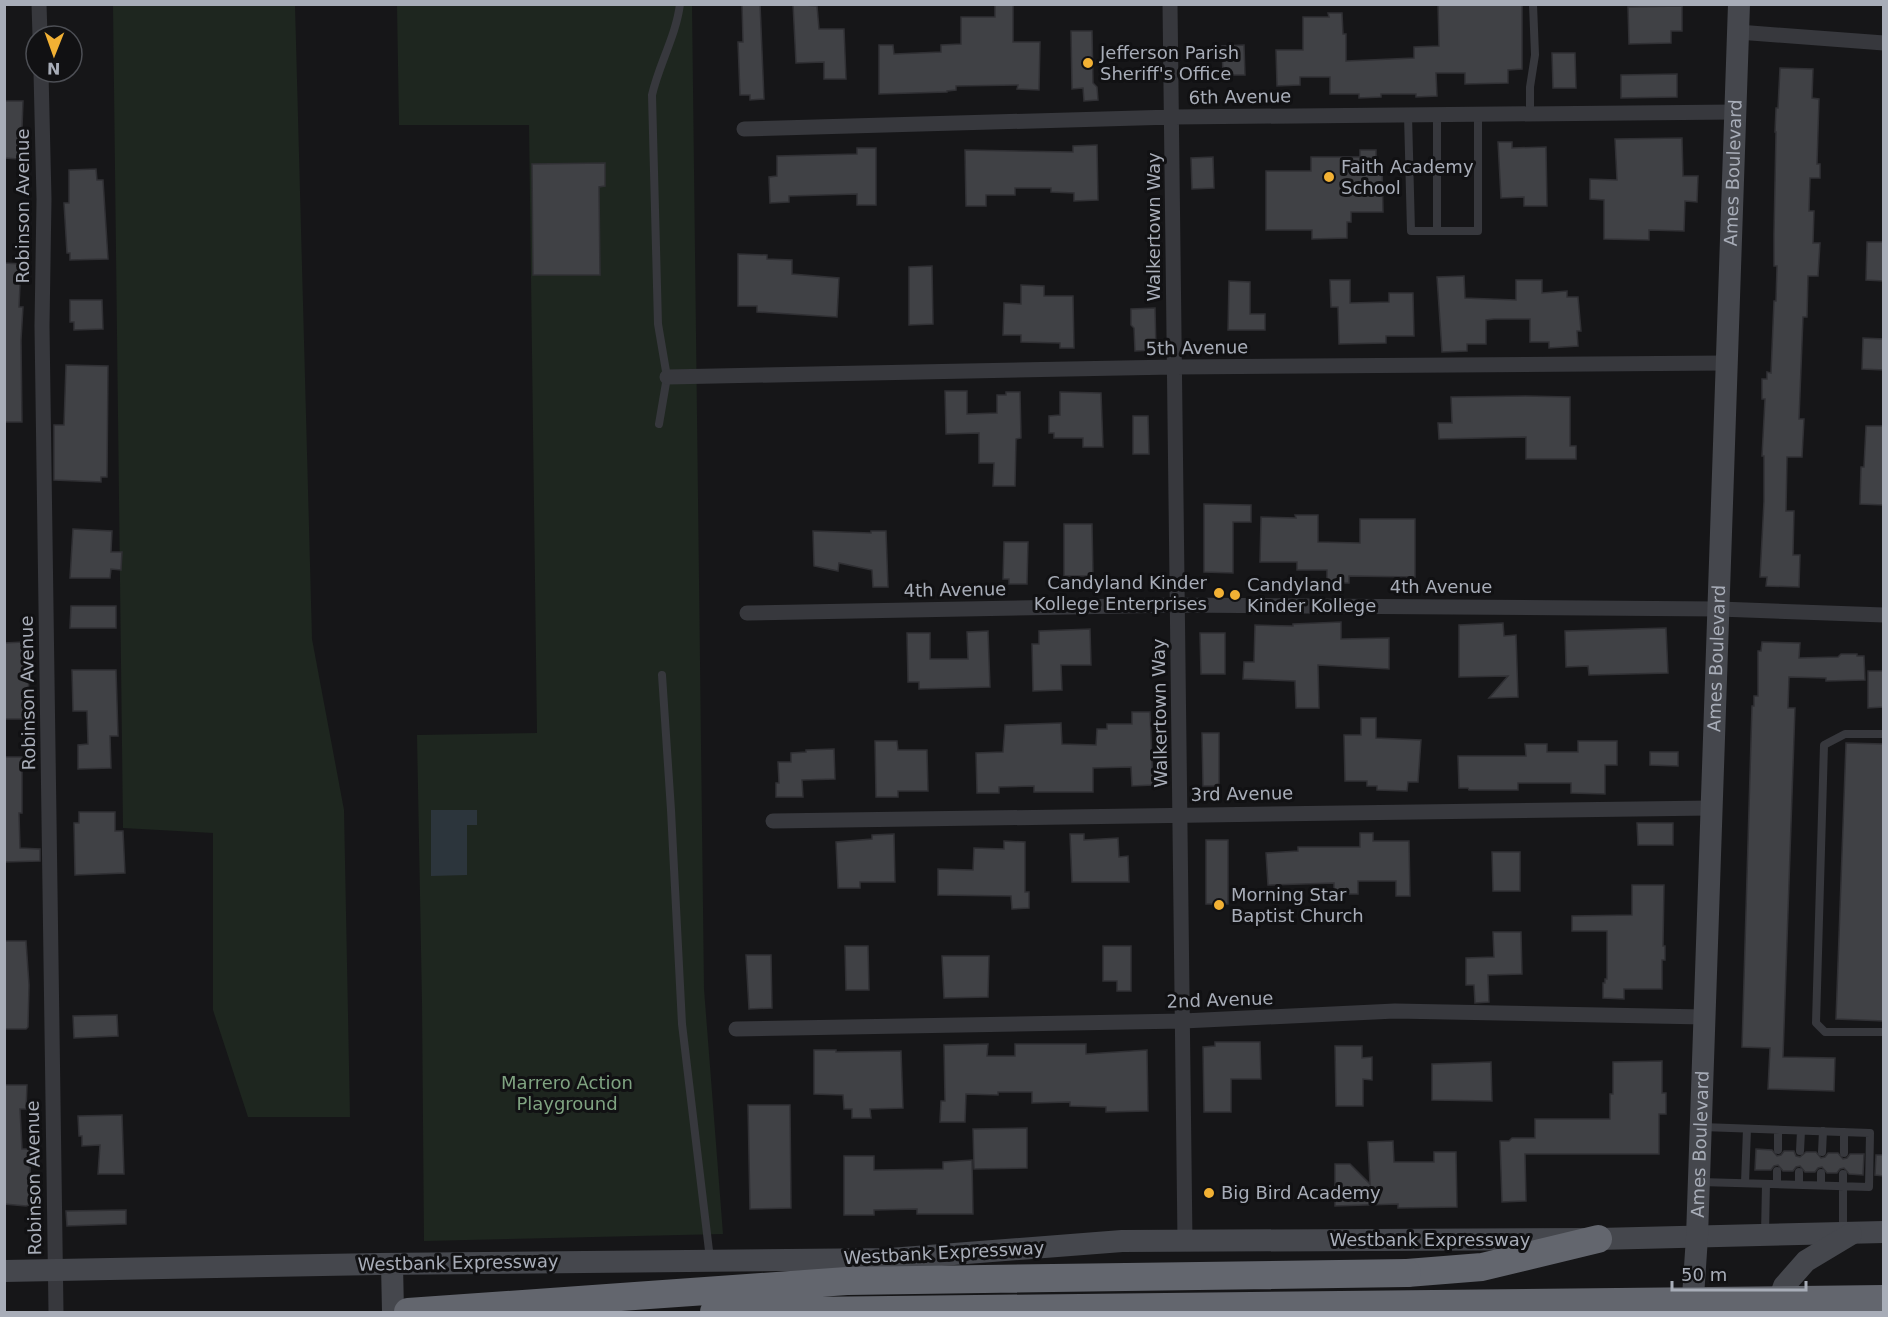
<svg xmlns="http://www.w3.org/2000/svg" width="1888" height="1317" viewBox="0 0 1888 1317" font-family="'DejaVu Sans',sans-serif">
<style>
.green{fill:#1e261f}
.water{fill:#2c353c}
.building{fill:#404145;stroke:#303034;stroke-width:1.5}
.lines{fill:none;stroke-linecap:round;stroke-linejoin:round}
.lane{stroke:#37383d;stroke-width:8}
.street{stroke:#37383d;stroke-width:15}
.secondary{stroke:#45474d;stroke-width:22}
.highway{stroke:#63666e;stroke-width:28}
.highway-bridge{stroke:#63666e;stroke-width:28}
.poi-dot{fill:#f2b134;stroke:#111113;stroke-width:2}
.labels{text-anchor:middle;stroke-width:6;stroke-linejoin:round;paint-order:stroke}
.poi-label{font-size:18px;fill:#a8adb8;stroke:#111113;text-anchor:start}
.street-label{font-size:18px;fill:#a8adb8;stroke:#111113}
.park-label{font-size:18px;fill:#7fa381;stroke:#111113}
</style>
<rect width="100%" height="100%" fill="#161618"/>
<path class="green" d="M113,5h182l17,634 32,171 6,307h-102l-35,-107v-177l-90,-5z
M397,5h295l12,984 19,245 -299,7 -2,-239 -5,-267 120,-2 -8,-608h-130z"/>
<path class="water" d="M431,810h46v15h-10v50l-36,1z"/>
<path class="building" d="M742,4h18l4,95 -14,1v-5h-10l-2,-53h5z
M793,4l24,2 2,23h25l2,50h-22v-17l-28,1z
M995,4h18v38h27l-1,48 -22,-1 1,-4 -62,1v4l-9,1v1l-68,2v-49h14l1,9 47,-2v-7l20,-1v-27h34z
M1438,4h84v65l-14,1v13l-43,1v-11h-29l1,23 -21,1v-3h-35v3l-22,1v-4h-29v-17h-30v8l-23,1 -1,-36h27v-33h26l-1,-4h14l1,21h3v27l68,-3v-11l25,-1z
M1682,6v25h-11v12l-42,1 -1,-37z
M1071,31h21l1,52 4,4 1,13 -14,1 -1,-13 -11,1z
M1244,45l1,30h-22l-1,-29z
M1552,53h23l1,35h-23z
M1780,68l33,1 -1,29 7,1 -2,65h3v14h-10l-1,33h5l-1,32h7l-2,33h-10l-1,41h-4l-4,102h5l-2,38h-15l-1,54h8l-1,44h7l-1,32 -33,-1 1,-9h-7l4,-76v-45h-2l3,-57h-3v-20h5v-7l4,1 3,-72h2l1,-35h-3v-33l2,-101h-1l1,-24h2z
M1677,74v23l-56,1v-23z
M4,101h19l-1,27h-2l-2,31 -14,-1z
M1682,138l1,38h15l-1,26 -12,-1 -1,30 -35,-1v10l-45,-1v-39l-14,-1v-20l27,1 -2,-41z
M1498,142h14v6l34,-1 1,59h-23v-9l-23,1z
M1097,145l1,55 -24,1v-8l-23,-1v-4h-36v7h-29v11h-20l-1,-56 108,2v-6z
M857,148h19v57h-19v-11l-68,2v6l-19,1 -1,-26 8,-1v-20l80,-2z
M1360,150h16v16l6,1 1,45h-32v10h-4v16l-35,1v-9h-46v-59h45v-14h49z
M1213,157l1,31 -22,1 -1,-31z
M605,163v23l-6,1 1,88h-67l-1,-111z
M96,169l1,11h6l5,79 -38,1v-7h-3l-3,-50h5v-33z
M1867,242h17v39l-18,-1z
M738,254l29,1v4l25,1v14l47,4 -2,39 -80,-5v-6h-19z
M4,263l17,1 -2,43h4l-2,33 1,82h-18z
M932,266l1,58 -24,1v-58z
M1464,276l1,22 51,2v-20h26v13l25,-2v6h11l3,34h-4l1,15 -29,2v-6h-19v-23h-36l-8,1v24h-19v7l-25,1 -5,-75z
M1330,280h20v23l39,-1v-9h24l1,43h-28v7l-47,1 -1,-37h-7z
M1229,281l21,1v32h15v16h-37z
M1021,285l23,1v10h29l1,52h-14v-5l-39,-1v-7h-18l1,-32 17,1z
M70,300h32l1,29 -29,1v-8h-4z
M1155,308l1,42 -21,1 -1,-23 -3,-3v-16z
M1863,338l21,1v31l-22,-1z
M66,365l42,1 -1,111h-6v5l-47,-2v-55h10z
M945,391h22v23l30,-1v-18h9v-3h14l1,46 -5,1 -1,47h-22l1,-23h-15v-30l-33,1z
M1060,392l41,1 2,54h-20v-9h-29v-5h-5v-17l11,-1z
M1526,396l44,1v49h6v13h-50v-22l-87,2 -1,-16h14l-1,-26z
M1133,416h15l1,38h-16z
M1866,426h18v79l-24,-1 1,-37h3z
M1204,504l47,1v17h-18v51l-29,-1z
M1295,515h23v27l42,1v-24h55v58l-66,-1v7h-22v-13h-30v-8h-37l1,-45 35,1z
M1064,524h28l1,52h-29z
M73,529l39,2 -1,21h11l-1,18 -10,-1 -1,9h-40z
M813,531l58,2v-2h15l2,56h-15l-1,-17 -33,-7 -1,8 -24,-5z
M1004,542h24l-1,42h-18v-5h-6z
M71,606h45v22h-46z
M1341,622v17l48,-1v31l-71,-4 1,43h-23l-1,-27 -52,-2 1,-17h10l1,-37 38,1v-2z
M1503,623l1,13 12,-1 2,62 -29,1 19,-22 -49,1v-52z
M1666,628l2,45 -79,2 -1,-9 -22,1 -1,-36z
M1090,629l1,36h-30l1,25 -29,1 -1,-47h7v-13z
M988,631l2,56 -71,2v-7h-11l-1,-49h23v26h38l-1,-27z
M1200,633h25v41h-24z
M23,642v20l6,1 -1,56h-24v-76z
M1762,642l38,1 -1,15 39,-1 3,-3h16v2h7l1,24 -39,1v-3l-37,-1 -1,31h7l-12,349 52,1 -1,33 -66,-2 2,-41 -28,-1 10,-341h2v-10h4v-45h3z
M72,670h44l2,66h-8l1,32 -33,1v-24l10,-1 -1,-33h-14z
M1868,671h16v36l-16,1z
M1132,712h18l3,73 -21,1 -1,-19 -38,1v24h-59v-6l-35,1v6h-22l-1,-40 27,-1 2,-27 56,-2 1,21 34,1 1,-16h10v-5h25z
M1361,718h15v20l45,2 -3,42h-10l-1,9 -30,-1v-4h-10v-5h-22l-1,-46h17z
M1202,733h17v53h-16z
M875,741h22l1,9h29l1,41h-30v6h-22z
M1578,741h39v24h-12v29l-34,-1v-10h-53v7h-49l-1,-2h-9l-1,-32h68l-1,-12h22v8h31z
M1846,743l38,1v277l-48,-2z
M834,749l1,30 -33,1 1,17h-27v-14h3l-1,-21h13v-9l15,-1v-2z
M1650,752h28v14l-28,-1z
M4,757h18v56h-3l1,35 20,1v12l-36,1z
M79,812h36v19h8l2,42 -50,2 -1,-52h5z
M1637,823h36v22h-35z
M1360,833h13v8h36l1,55h-14v-15h-38v13h-24v-11l-66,2 -2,-32 32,-2v-4h62z
M894,834l1,48h-35v6h-22l-2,-46 36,-3v-4z
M1070,834h14v6l34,-2 1,19 9,-1 1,26h-57z
M1206,840h22v64h-22z
M1004,841l21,1v50h4v16l-17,1 -1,-13 -73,-1v-26l35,1 1,-22 30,1z
M1492,852h28v39h-27z
M1632,885h32l-1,61h2v14h-3v29h-38v10l-21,-1v-15h2v-4h2v-48h-35v-15l60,-1z
M1493,932h28l1,42 -34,1 1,27 -14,1 -1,-18h-8v-27l28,-1z
M4,941h22l3,44 -1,42 -2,2h-22z
M845,946h23l1,44h-23z
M1103,946h28v45h-14v-10h-14z
M746,955h25l1,53 -23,1z
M942,956h47l-1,41 -44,1z
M117,1015l1,21 -44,2 -1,-22z
M1215,1042h45l1,37h-30v33h-27l-1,-65 12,-1z
M988,1044l-1,12h28v-12h71v10l61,-4 1,61 -42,1v-5l-36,-1v-4l-38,1v-11h-34v3l-32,-1 -1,28h-25l1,-21h4l-1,-56z
M1335,1046h27v12l10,-1v23l-9,-1v27h-27z
M814,1050h22v2l65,-1 2,57 -33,1 1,9h-19v-9h-8l-1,-14 -29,-1z
M1662,1061v32h4v21h-7v40h-134l1,47 -24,1 -2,-61h9l3,-3h23v-19h75v-25h3v-32z
M1491,1062l1,39 -60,-1v-36z
M4,1085h23l-1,24h-6l2,40h9l-2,56 -3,1 -22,-2z
M748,1105h42l1,103 -41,1z
M122,1115l2,59h-26l2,-29 -18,1v-10h-3l-1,-20z
M1027,1128v40l-53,1 -1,-40z
M1393,1141l1,21h40v-10h22l1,55 -59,1v-4l-63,2v-42h15l20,20 -2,-42z
M1756,1149l16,1 5,6 4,-1 3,-4h10l2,5 4,1 6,-5h10l5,6 4,-1 3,-4h10l5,6 4,-1 3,-4h14l-1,21 -14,-1 -5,-6 -4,1 -3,4h-10l-5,-6 -4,1 -3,4h-10l-5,-6 -4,1 -3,4h-10l-5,-6 -4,1 -3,4h-16z
M1876,1155h8v21l-9,-1z
M844,1156h30v14l69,-1v-7l29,-2 1,54h-56v-5l-43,1v5h-30z
M126,1210v14l-59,2 -1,-15z"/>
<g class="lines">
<path class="lane" d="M1530,114v-27l5,-32 -2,-51
M1408,115l3,116h67v-116
M1437,231v-116
M659,424l8,-47 -9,-53 -6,-229c7,-31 24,-59 28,-91
M662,675l9,135 11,214 28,235
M1884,734h-39l-21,11 -8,278 9,9h59
M1778,1150v-20
M1800,1151l1,-20
M1822,1152l1,-21
M1844,1153v-21
M1700,1182l169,5 1,-54 -168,-6
M1745,1183l2,-54
M1777,1184v-13
M1799,1185v-13
M1821,1185v-12
M1843,1232v-58
M1765,1234l1,-50"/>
<path class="street" d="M39,4l1,32
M1170,4l15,1237
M1738,32l146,11
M41,72l3,127 -2,127 14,986
M744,129l429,-12 562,-5
M667,377l507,-10 552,-4
M747,613l431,-8 541,4 165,6
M773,821l938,-13
M736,1029l447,-8 212,-10 310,6"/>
<g class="secondary">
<path d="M392,1264l1,48"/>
<path d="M4,1271l374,-7 512,-5 232,-18 476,-2 286,-7"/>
<path id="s1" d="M1692,1312l5,-75 42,-1233"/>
<path d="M1775,1312l9,-26 22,-25 45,-27"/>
</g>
<path class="highway" d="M1407,1273l75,-6 116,-28"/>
<path class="highway-bridge" d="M408,1312l439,-31 560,-8
M714,1312l1170,-13"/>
</g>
<g class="poi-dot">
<circle cx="1088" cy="63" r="6"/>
<circle cx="1329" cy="177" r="6"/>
<circle cx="1219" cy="593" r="6"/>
<circle cx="1235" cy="595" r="6"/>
<circle cx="1219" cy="905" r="6"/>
<circle cx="1209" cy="1193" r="6"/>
</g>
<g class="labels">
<g class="poi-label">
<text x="1100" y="59">Jefferson Parish<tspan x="1100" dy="21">Sheriff's Office</tspan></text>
<text x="1341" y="173">Faith Academy<tspan x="1341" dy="21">School</tspan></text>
<text x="1207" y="589" text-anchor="end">Candyland Kinder<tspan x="1207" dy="21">Kollege Enterprises</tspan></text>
<text x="1247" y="591">Candyland<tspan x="1247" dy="21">Kinder Kollege</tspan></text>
<text x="1231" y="901">Morning Star<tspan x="1231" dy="21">Baptist Church</tspan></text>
<text x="1221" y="1199">Big Bird Academy</text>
</g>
<g class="street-label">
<text transform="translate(1240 97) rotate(-1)" y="6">6th Avenue</text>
<text dy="6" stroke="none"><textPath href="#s1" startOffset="1140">Ames Boulevard</textPath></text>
<text transform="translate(23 206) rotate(-90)" y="6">Robinson Avenue</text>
<text transform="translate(1154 227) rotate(-90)" y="6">Walkertown Way</text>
<text transform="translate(1197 348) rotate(-1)" y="6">5th Avenue</text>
<text x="1441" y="593">4th Avenue</text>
<text transform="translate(955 590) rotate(-1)" y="6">4th Avenue</text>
<text dy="6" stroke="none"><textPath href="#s1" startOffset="654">Ames Boulevard</textPath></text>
<text transform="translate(28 693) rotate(-91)" y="6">Robinson Avenue</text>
<text transform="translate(1160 713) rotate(-91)" y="6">Walkertown Way</text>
<text transform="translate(1242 794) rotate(-1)" y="6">3rd Avenue</text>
<text transform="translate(1220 1000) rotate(-2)" y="6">2nd Avenue</text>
<text dy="6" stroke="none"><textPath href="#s1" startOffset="168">Ames Boulevard</textPath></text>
<text transform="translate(34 1178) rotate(-91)" y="6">Robinson Avenue</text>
<text x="1430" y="1246">Westbank Expressway</text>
<text transform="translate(944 1253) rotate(-3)" y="6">Westbank Expressway</text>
<text transform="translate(458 1263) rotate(-1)" y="6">Westbank Expressway</text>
</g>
<g class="park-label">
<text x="567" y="1089">Marrero Action<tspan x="567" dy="21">Playground</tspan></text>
</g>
</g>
<rect width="1888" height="1317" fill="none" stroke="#a8adb8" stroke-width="12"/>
<g transform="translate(54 54) rotate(181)"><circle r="28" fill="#111113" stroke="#4d4f55" stroke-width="1.5"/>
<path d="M0-4.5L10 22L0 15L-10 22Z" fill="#f2b134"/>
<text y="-9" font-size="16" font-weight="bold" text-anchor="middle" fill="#a8adb8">N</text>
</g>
<path d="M1672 1281v9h134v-9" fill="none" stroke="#a8adb8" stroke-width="3"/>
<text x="1681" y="1281" font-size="18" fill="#a8adb8" stroke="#111113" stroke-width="4.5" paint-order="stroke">50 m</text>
</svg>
